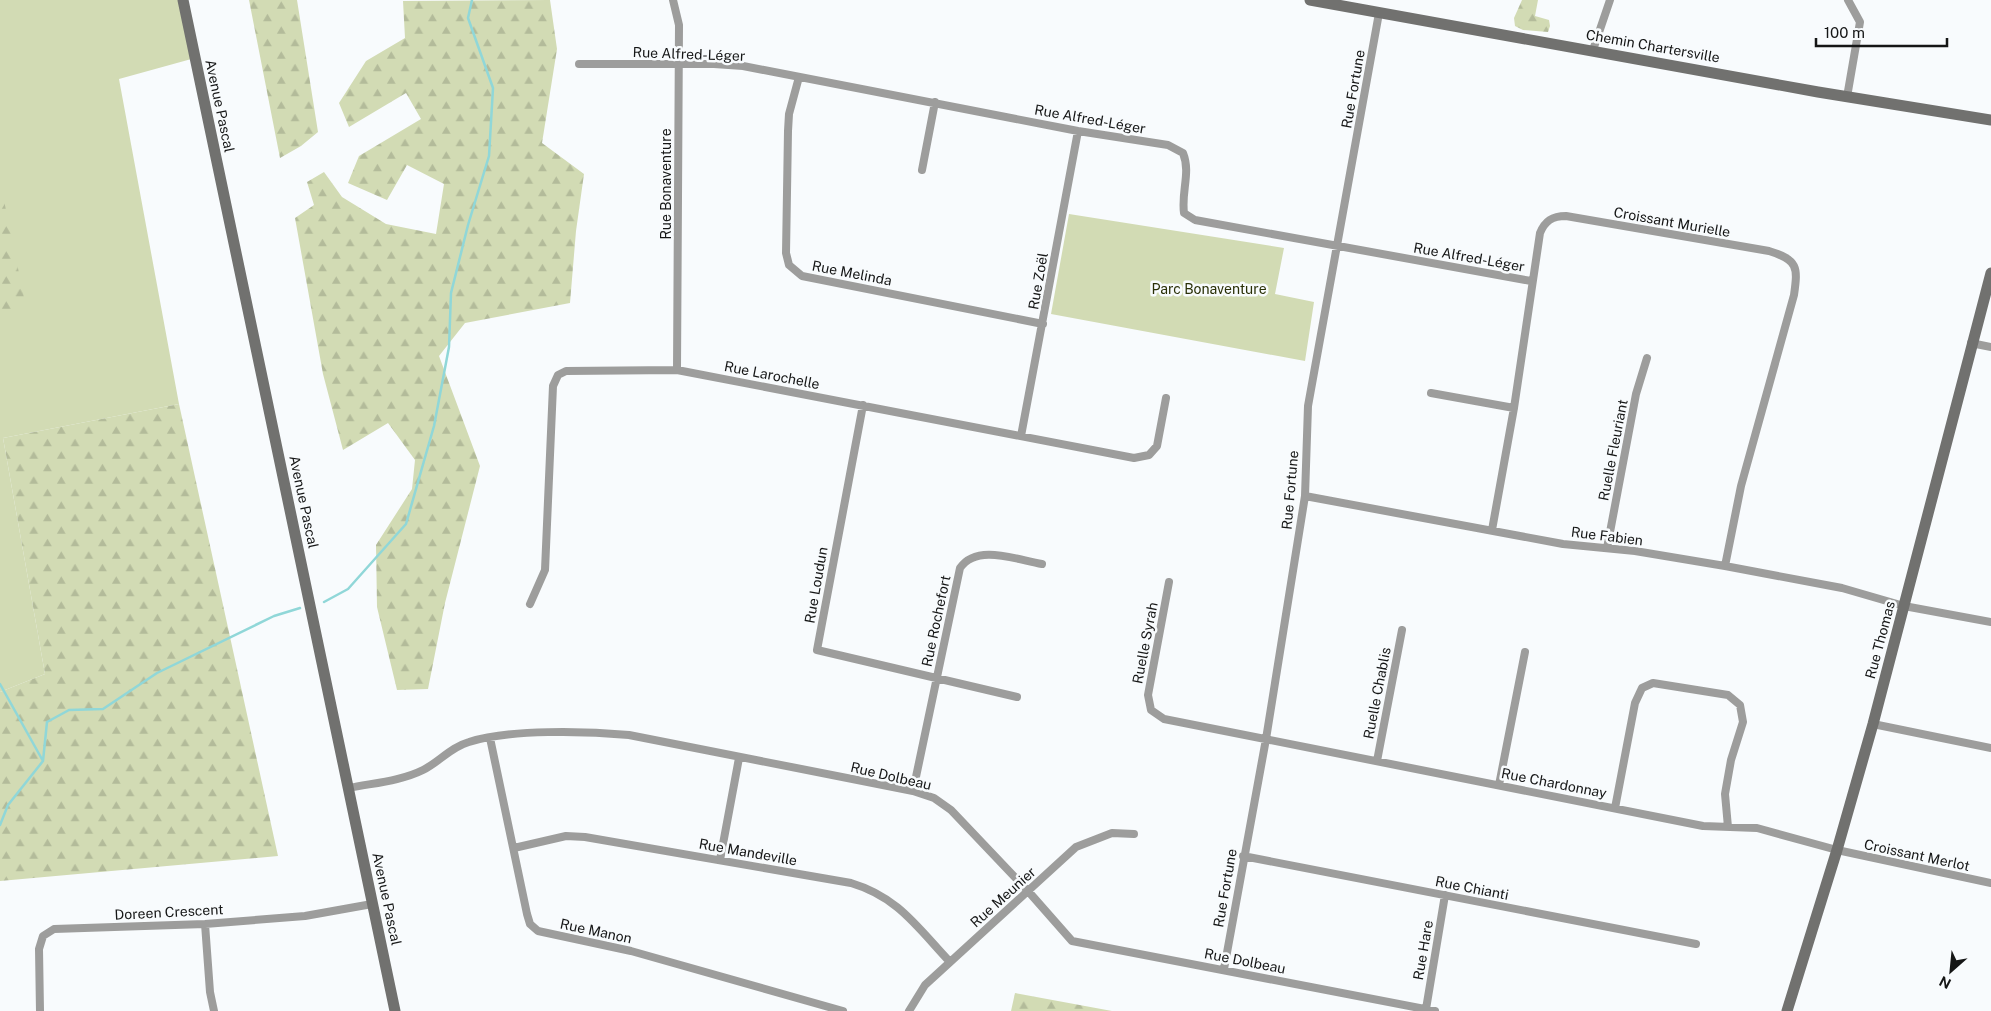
<svg xmlns="http://www.w3.org/2000/svg" width="1991" height="1011" viewBox="0 0 1991 1011" font-family="'Public Sans',sans-serif">
<style>
.green{fill:#d2dbb4}
.forest{fill:url(#forest-firs)}
.lines{fill:none;stroke-linecap:round;stroke-linejoin:round}
.stream{stroke:#90d7d8;stroke-width:2.5}
.street{stroke:#9d9d9c;stroke-width:8}
.secondary{stroke:#71716f;stroke-width:11}
.labels{text-anchor:middle;stroke-width:5;stroke-linejoin:round;paint-order:stroke}
.street-label{font-size:14px;fill:#151616;stroke:#f8fbfd}
.park-label{font-size:14px;fill:#292f06;stroke:#f8fbfd}
</style>
<defs>
<pattern id="forest-firs" width="22" height="20" patternUnits="userSpaceOnUse" patternTransform="scale(1.25)"><rect width="22" height="20" fill="#d2dbb4"/><path d="M5 1l3.5 6h-7zM16 11l3.5 6h-7z" fill="#b3bb9a"/></pattern>
</defs>
<rect width="100%" height="100%" fill="#f8fbfd"/>
<path class="green" d="M0,0h183l12,58 -76,21 60,325 -176,34 42,236 -45,18z
M1069,214l215,34 -9,46 39,8 -9,59 -254,-47z"/>
<path class="forest" d="M249,0h48l21,132 -17,14 -21,12z
M550,0l7,49 -15,94 42,31 -8,57 -6,72 -105,20 -26,33 41,110 -35,137 -17,86 -31,1 -20,-83 -1,-62 36,-56 3,-29 -27,-37 -45,27 -20,-76 -28,-156 19,-13 -7,-23 17,-10 18,25 44,27 50,10 8,-50 -37,-19 -20,35 -39,-17 11,-27 62,-37 -15,-26 -57,34 -10,-24 27,-42 39,-23 -2,-37z
M1522,0h16l-3,16 14,4 1,6 -2,6 -25,-2 -8,-4 -1,-8z
M0,181l26,126 -11,6 -15,3z
M179,404l99,452 -278,25v-189l45,-18 -42,-236z
M1015,993l97,18h-101z"/>
<g class="lines">
<path class="stream" d="M324,602l24,-13 58,-65 28,-98 15,-79 2,-54 17,-68 21,-69 4,-68 -25,-70 4,-18
M0,684l43,77
M0,825l8,-20 35,-44 4,-39 22,-12 34,-1 54,-36 117,-57 26,-8"/>
<path class="street" d="M673,0l6,25 -2,345
M1593,50l17,-50
M579,64h135l29,2 335,65 90,14 15,8c8,20 -2,38 1,60l11,7 336,61
M799,77l-10,37 -1,17 -2,122 3,12 13,11 241,48
M1847,97l13,-75 -12,-22
M922,170l13,-68
M1971,343l20,4
M1431,393l83,15
M863,405l-46,245 200,47
M1021,436l57,-305
M1305,496l258,48 72,7 90,15 117,22 62,18 87,16
M1492,530l22,-122 26,-175c5,-12 12,-17 26,-17l203,35c29,9 29,16 25,44l-53,191 -16,80
M1607,548l29,-154 11,-36
M1169,582l-21,113 3,15 13,9 539,107 54,2 80,22 154,33
M530,604l15,-34 8,-184 5,-11 8,-4 111,-1 457,88 15,-3 8,-9 9,-48
M1873,724l118,24
M490,738l37,176 3,10 8,7 93,20 212,60
M1377,761l25,-131
M1499,785l26,-133
M349,788c24,-5 52,-7 74,-18 16,-8 28,-23 46,-28 42,-13 116,-11 160,-7l284,56 21,7 17,12 77,81 44,50 363,70
M913,791l47,-223c17,-25 57,-8 82,-4
M1615,808l20,-105 7,-15 11,-5 75,12 12,10 3,17 -12,38 -6,34 3,33
M514,848l52,-12 19,1 266,46c47,14 66,44 99,79
M1243,856l453,88
M720,860l19,-102
M205,924l5,68 4,19
M1224,969l42,-230 39,-243 3,-90 71,-393
M1426,1009l19,-114
M40,1011l-1,-62 4,-13 11,-7 151,-5 100,-8 67,-12
M909,1011l16,-26 151,-138 36,-14 22,1"/>
<path class="secondary" d="M183,0l212,1011
M1310,0l508,92 173,28
M1787,1011l50,-161 36,-126 118,-451"/>
</g>
<g class="labels">
<g class="street-label">
<text transform="translate(1653 46) rotate(10)" y="5">Chemin Chartersville</text>
<text transform="translate(689 54) rotate(2)" y="5">Rue Alfred-Léger</text>
<text transform="translate(1353 89) rotate(-80)" y="5">Rue Fortune</text>
<text transform="translate(220 106) rotate(78)" y="5">Avenue Pascal</text>
<text transform="translate(1090 119) rotate(10)" y="5">Rue Alfred-Léger</text>
<text transform="translate(666 184) rotate(-90)" y="5">Rue Bonaventure</text>
<text transform="translate(1672 222) rotate(10)" y="5">Croissant Murielle</text>
<text transform="translate(1469 257) rotate(10)" y="5">Rue Alfred-Léger</text>
<text transform="translate(852 273) rotate(11)" y="5">Rue Melinda</text>
<text transform="translate(1038 281) rotate(-80)" y="5">Rue Zoël</text>
<text transform="translate(772 375) rotate(11)" y="5">Rue Larochelle</text>
<text transform="translate(1613 450) rotate(-79)" y="5">Ruelle Fleuriant</text>
<text transform="translate(1290 490) rotate(-85)" y="5">Rue Fortune</text>
<text transform="translate(304 502) rotate(78)" y="5">Avenue Pascal</text>
<text transform="translate(1607 536) rotate(7)" y="5">Rue Fabien</text>
<text transform="translate(816 585) rotate(-80)" y="5">Rue Loudun</text>
<text transform="translate(936 621) rotate(-78)" y="5">Rue Rochefort</text>
<text transform="translate(1880 640) rotate(-75)" y="5">Rue Thomas</text>
<text transform="translate(1145 643) rotate(-79)" y="5">Ruelle Syrah</text>
<text transform="translate(1377 693) rotate(-79)" y="5">Ruelle Chablis</text>
<text transform="translate(891 776) rotate(13)" y="5">Rue Dolbeau</text>
<text transform="translate(1554 783) rotate(11)" y="5">Rue Chardonnay</text>
<text transform="translate(748 852) rotate(10)" y="5">Rue Mandeville</text>
<text transform="translate(1917 855) rotate(12)" y="5">Croissant Merlot</text>
<text transform="translate(1225 888) rotate(-80)" y="5">Rue Fortune</text>
<text transform="translate(1472 888) rotate(11)" y="5">Rue Chianti</text>
<text transform="translate(1003 897) rotate(-42)" y="5">Rue Meunier</text>
<text transform="translate(387 899) rotate(78)" y="5">Avenue Pascal</text>
<text transform="translate(169 912) rotate(-3)" y="5">Doreen Crescent</text>
<text transform="translate(596 931) rotate(12)" y="5">Rue Manon</text>
<text transform="translate(1423 950) rotate(-80)" y="5">Rue Hare</text>
<text transform="translate(1245 961) rotate(11)" y="5">Rue Dolbeau</text>
</g>
<g class="park-label">
<text x="1209" y="294">Parc Bonaventure</text>
</g>
</g>
<g transform="translate(1951 971) rotate(207)" stroke="#f8fbfd" stroke-width="4" paint-order="stroke">
<path d="M0-4L9 19L0 12L-9 19Z" fill="#151616"/>
<text y="-8" font-size="14" font-weight="bold" text-anchor="middle" fill="#151616">N</text>
</g>
<path d="M1816 38v8h131v-8" fill="none" stroke="#151616" stroke-width="2.5"/>
<text x="1824" y="38" font-size="15" fill="#151616" stroke="#f8fbfd" stroke-width="4" paint-order="stroke">100 m</text>
</svg>
